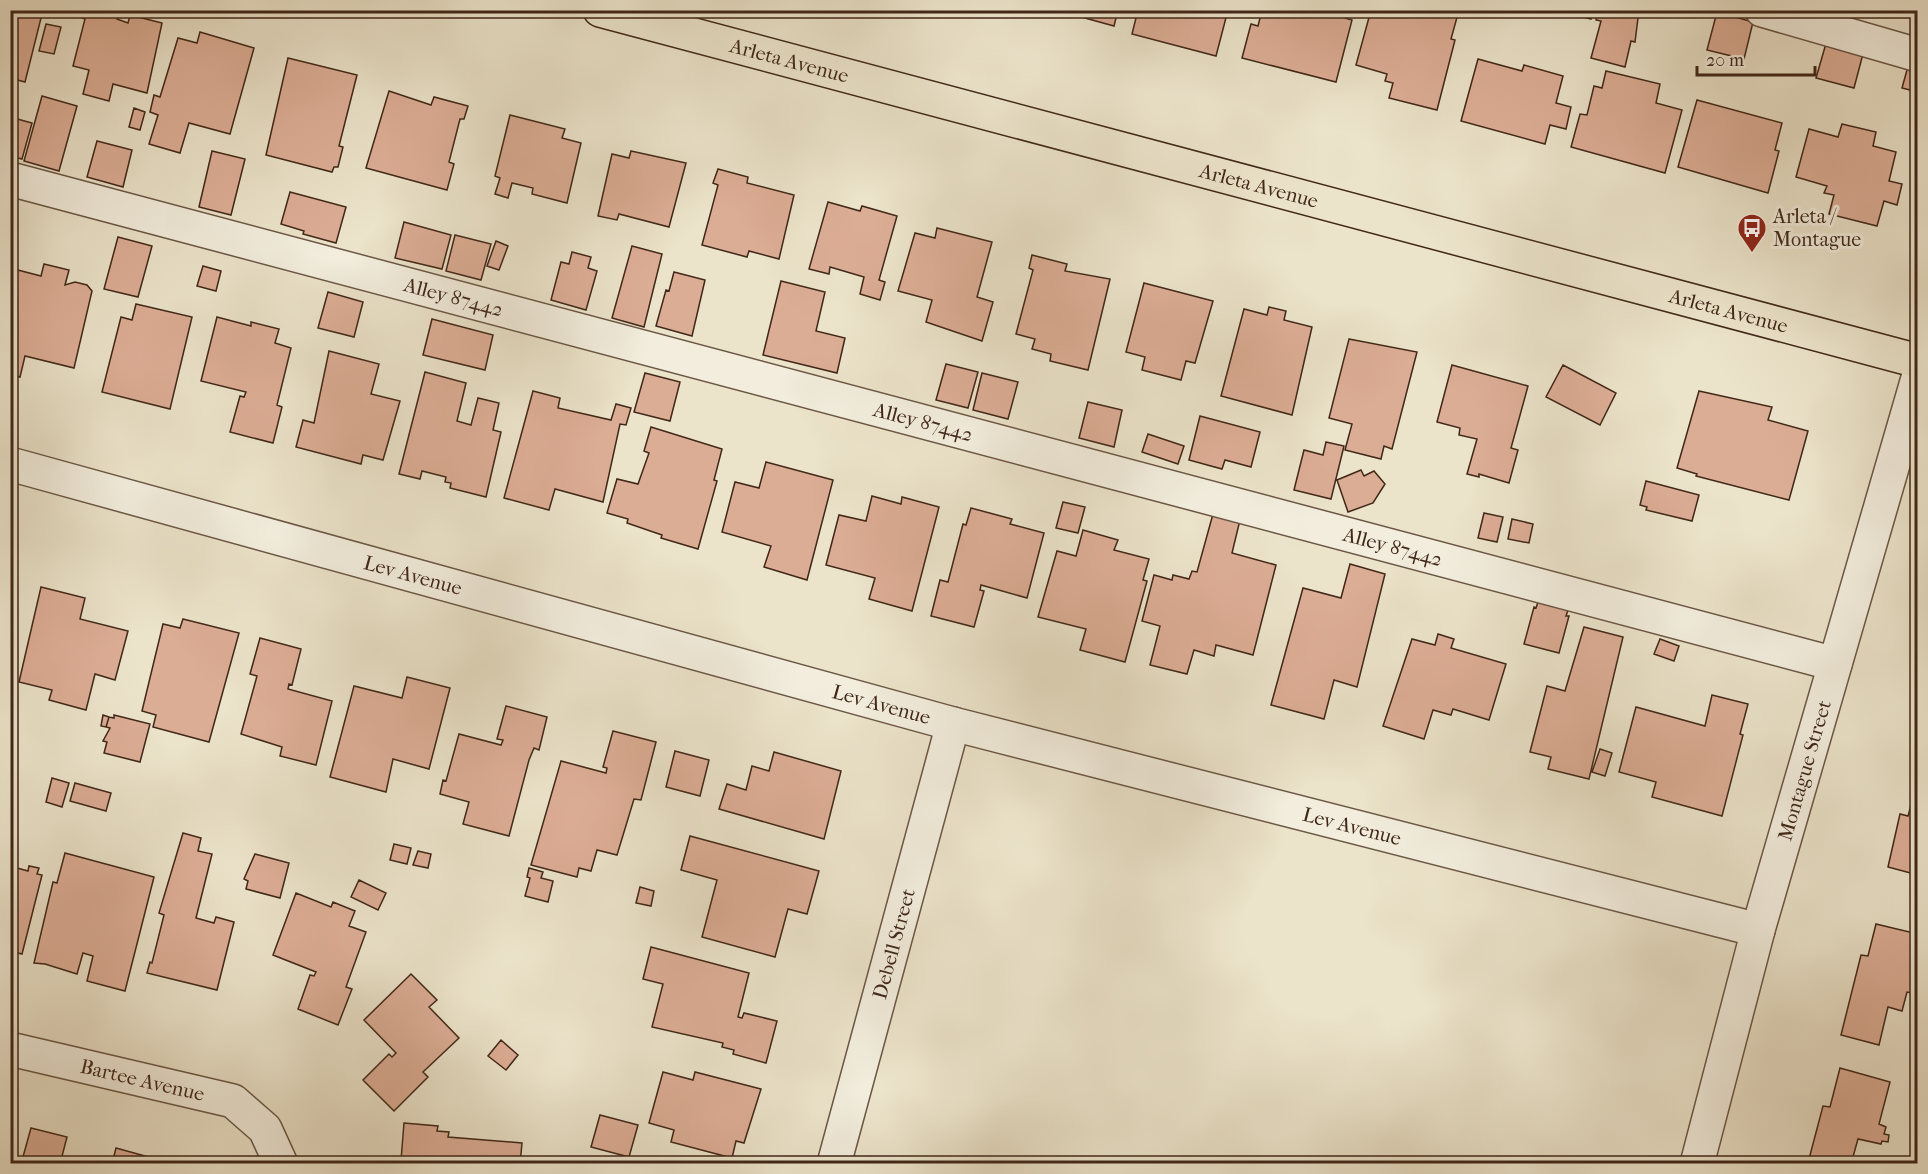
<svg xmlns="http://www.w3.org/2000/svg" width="1928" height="1174" viewBox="0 0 1928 1174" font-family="'IM FELL French Canon',serif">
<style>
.building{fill:#dcad95;stroke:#402718;stroke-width:1.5}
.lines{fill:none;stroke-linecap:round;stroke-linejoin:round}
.minor-casing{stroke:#6b5644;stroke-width:36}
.major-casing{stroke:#402718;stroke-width:36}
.minor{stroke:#f2eddd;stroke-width:33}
.major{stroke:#ebe3ca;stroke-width:33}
.labels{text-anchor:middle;stroke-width:6;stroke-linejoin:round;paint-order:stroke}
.street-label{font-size:20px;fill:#402718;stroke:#f2eddd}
.poi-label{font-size:20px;fill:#402718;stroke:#f2eddd;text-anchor:start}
</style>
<rect width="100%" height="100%" fill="#ebe3ca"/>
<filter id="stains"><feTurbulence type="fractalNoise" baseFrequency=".00333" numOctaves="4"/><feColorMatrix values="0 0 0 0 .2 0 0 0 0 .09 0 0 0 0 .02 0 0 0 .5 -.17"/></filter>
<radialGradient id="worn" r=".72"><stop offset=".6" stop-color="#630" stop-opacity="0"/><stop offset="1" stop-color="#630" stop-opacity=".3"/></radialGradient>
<path class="building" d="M10,10h33l-18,72 -15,-4z
M84,10l35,2 -2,7 11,4 2,-8 32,8 -15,70 -34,-9 -4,17 -26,-7 6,-24 -16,-4 12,-47 -3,-1z
M1056,10h62l-4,16z
M1138,10h90l-12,46 -84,-22z
M1262,10h56l34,10 -16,62 -94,-24 9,-34 7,2z
M1371,10h88l-8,29 4,1 -18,70 -48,-12 4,-15 -8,-2 2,-7 -31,-9z
M1558,10h35l-2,9z
M1599,10h40l-4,32 -4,-1 -6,26 -34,-9 10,-37 -5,-1z
M1717,12l36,10 -9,37 -37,-9z
M46,24l15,3 -7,27 -15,-3z
M200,32l54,16 -24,86 -41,-11 -9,30 -31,-9 9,-29 -8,-3 4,-17 6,2 18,-59 19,5z
M1827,40l37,10 -10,38 -38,-10z
M288,58l69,17 -18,71 4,1 -5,20h-4l-2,5 -66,-17z
M1478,59l44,12 2,-6 39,11 -7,27 15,4 -5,22 -16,-4 -5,19 -84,-23z
M1910,59l8,1v32l-16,-4z
M1606,71l54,13 -4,19 26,7 -17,63 -94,-26 9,-33 7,1 7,-29 8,2z
M389,91l42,14 3,-8 34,9 -4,13h-4l-11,43 5,2 -7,26 -81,-22z
M42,96l35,10 -18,65 -35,-10z
M1697,100l85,23 -7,27 4,1 -11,42 -90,-26z
M134,108l11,4 -5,18 -11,-3z
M510,115l55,14 -3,9 19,5 -14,60 -35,-9 1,-6 -21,-5 -4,15 -13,-4 5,-16 -5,-2z
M10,117l22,6 -10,36 -12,-3z
M1842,124l34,8 -3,14 23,6 -7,29 13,3 -5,21 -13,-4 -7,25 -48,-12 5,-19 -10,-2 3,-7 -31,-9 13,-48 29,8z
M97,141l35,9 -9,37 -36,-10z
M212,151l33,8 -14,56 -32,-8z
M631,151l55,12 -17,64 -50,-13 -2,6 -19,-4 14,-62 17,4z
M718,169l30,8 -1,6 47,12 -15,64 -30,-8 -2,6 -45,-12 16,-60 -5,-2z
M290,192l56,15 -10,36 -33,-9 1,-3 -23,-7z
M828,202l32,9 2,-5 35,10 -18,64 6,2 -5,18 -20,-6 4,-17 -34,-10 -1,7 -20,-5z
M404,222l47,13 -9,34 -47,-11z
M937,228l55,14 -15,55 16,5 -11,39 -56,-19 6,-22 -34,-9 17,-58 20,5z
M455,235l36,9 -10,36 -35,-9z
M118,237l34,9 -14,51 -34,-8z
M496,241l12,5 -9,24 -12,-4z
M632,246l30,8 -18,73 -32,-9z
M572,252l19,5 -3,11 9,3 -11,39 -35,-10 10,-38 8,2z
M1032,255l35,9 -2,7 45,8 -22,91 -38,-9 1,-7 -19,-5 3,-10 -19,-5 17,-64 -4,-2z
M44,264l25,6 -4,15 10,-3 12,3 5,6 -18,77 -49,-12 -5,21 -10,-2v-107l31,8z
M203,266l18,5 -5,20 -19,-5z
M674,272l31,8 -13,56 -36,-10 10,-36 3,1z
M781,281l44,11 -9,39 29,7 -8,35 -74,-18z
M1144,283l69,18 -18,62 -9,-2 -5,19 -39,-10 3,-13 -19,-5z
M328,292l35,10 -9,35 -36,-9z
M136,304l56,13 -22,92 -68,-17 19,-75 11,3z
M1269,307l17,4 -2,9 28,7 -20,88 -71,-19 23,-87 23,6z
M217,317l34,9v-4l28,7 -4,14 16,5 -14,57 5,2 -9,36 -43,-11 10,-36 4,1 2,-5 -45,-11z
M432,319l61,16 -8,35 -62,-15z
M1349,339l68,13 -25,97 -8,-3 -3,13 -36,-9 7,-26 -23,-6z
M329,351l50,13 -8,30 29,7 -17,59 -20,-5 -2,9 -65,-17 7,-27 11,3z
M946,364l32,8 -10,36 -32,-8z
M1452,365l76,21 -17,62 7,2 -9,33 -30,-9v3l-12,-3 10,-35 -18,-4 1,-7 -23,-6z
M1563,365l53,28 -16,32 -54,-28z
M425,372l41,11 -9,38 14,4 7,-27 21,5 -6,27 8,2 -15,65 -36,-9 1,-5 -6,-1 1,-5 -24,-6 -2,8 -21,-5z
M645,373l35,9 -10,39 -36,-9z
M982,373l36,9 -10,37 -35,-9z
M533,391l27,7 -2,10 53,12 5,-16 15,4 -5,17 -6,-1 -17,78 -48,-13 -6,21 -45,-12z
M1699,391l73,16 -4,13 40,11 -19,69 -93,-24 1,-2 -20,-6z
M1088,402l34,8 -8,37 -35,-9z
M1200,416l60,16 -9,35 -26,-7 -3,9 -33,-9z
M651,427l71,22 -8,31 3,1 -19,68 -37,-11 1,-3 -35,-12 1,-4 -21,-6 10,-34 21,5 11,-31 -5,-2z
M1148,434l36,12 -6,18 -36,-12z
M1326,442l18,4 -13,53 -37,-9 10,-40 19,5z
M766,462l67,18 -26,100 -43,-13 7,-21 -49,-14 13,-50 24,6z
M1361,470l3,6 10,-5 11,13 -12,19 -25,9 -11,-32z
M1646,481l53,14 -7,26 -46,-11 1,-3 -7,-2z
M872,496l29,8 1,-7 37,10 -27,104 -43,-12 6,-21 -49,-13 13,-50 27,6z
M1063,502l22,5 -7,26 -22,-5z
M971,508l41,11 -2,5 34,9 -17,65 -46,-13 -1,5 4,1 -10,36 -43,-11 9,-36 8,2 15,-58 3,1z
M1484,513l19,4 -6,25 -19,-4z
M1213,514l27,6 -8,33 44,12 -23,90 -37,-10 -2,11 -20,-6 -7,24 -37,-9 10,-39 -18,-5 12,-46 18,5 1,-5 16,4 3,-8 5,1z
M1512,519l21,5 -4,19 -21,-4z
M1083,530l35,10 -4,10 35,9 -6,21 4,1 -22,81 -45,-12 6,-21 -48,-12 19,-66 19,5z
M1350,564l35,10 -28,113 -23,-7 -10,39 -53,-14 32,-117 38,10z
M41,587l44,11 -5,21 48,12 -13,49 -20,-6 -9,36 -37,-10 3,-10 -33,-8z
M1538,602l30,8 -2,6h3l-10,37 -35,-9 10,-37 2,1z
M183,619l56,14 -30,109 -56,-15 3,-12 -14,-4 21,-87 17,4z
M1584,627l39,10 -34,142 -41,-10 3,-12 -21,-5 17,-66 18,5z
M1438,634l16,5 -3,9 55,16 -17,56 -36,-11 -2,6 -18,-5 -9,29 -41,-13 29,-87 23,6z
M260,638l41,11 -9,36 -3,-1 -1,5 44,12 -16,64 -36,-9 2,-9 -41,-13 16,-58 -7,-2z
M1660,639l19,7 -5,15 -20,-7z
M407,677l43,11 -21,81 -36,-10 -7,33 -56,-15 24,-91 48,12z
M1712,695l36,9 -8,30 3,1 -21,81 -70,-19 4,-15 -37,-10 17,-65 69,19z
M506,706l41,11 -8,33 -5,-2 -5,12 -20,76 -46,-12 6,-22 -29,-8 3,-14 3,1 13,-47 42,11 2,-5 -6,-1z
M103,715l6,2 -3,10 -5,-1z
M114,715l36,9 -10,38 -36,-9 3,-11 -4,-1 7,-13 -4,-1 3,-10 5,1z
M613,731l43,11 -15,58 -7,-1 -17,56 -20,-5 -6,21 -12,-3 -2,9 -46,-12 30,-104 45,12 1,-5 -4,-1z
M1600,749l12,4 -7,23 -13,-4z
M675,751l34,9 -9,36 -34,-9z
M774,752l67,19 -17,68 -105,-30 8,-25 19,6 6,-24 17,5z
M52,778l17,5 -7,24 -16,-5z
M1918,780v95l-30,-8 12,-53 8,2z
M75,783l36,10 -5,18 -36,-10z
M183,833l18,5 -3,13 14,3 -16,64 18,5 2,-6 18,5 -17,68 -70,-17 3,-11 2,1 12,-48 -5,-2z
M690,836l129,35 -12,43 -19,-5 -13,48 -73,-20 15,-57 -36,-10z
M394,844l17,4 -4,16 -17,-4z
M418,851l13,3 -3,14 -15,-3z
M65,853l89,24 -29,114 -38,-10 6,-25 -10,-3 -6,21 -32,-10 -11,-1 19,-81 4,1z
M255,854l34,9 -9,35 -34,-9 2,-8 -4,-2z
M10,866l18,5 1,-5 10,2 -2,6 5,1 -20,79 -12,-3z
M529,868l14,4 -2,6 12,3 -5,21 -23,-6 5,-18 -3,-1z
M359,880l27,13 -8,17 -27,-13z
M640,887l14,4 -3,15 -15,-3z
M296,893l35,14 2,-5 22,9 -6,15 17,6 -20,55 6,2 -14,36 -40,-16 12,-34 4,1 2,-4 -43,-17z
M1876,924l42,10v21l-5,18 5,2v13h-4l-1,5 -6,-1 -5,19 -14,-4 -9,38 -38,-10 20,-80 7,1z
M651,947l98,26 -11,44 4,1 2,-5 33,8 -11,42 -33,-9 1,-4 -12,-3 1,-4 -71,-16 11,-43 -20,-5z
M411,974l26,26 -8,7 30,31 -36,34 5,5 -34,34 -31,-31 26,-26 3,3 4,-4 -32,-33z
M501,1040l17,15 -12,15 -18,-14z
M1840,1068l50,14 -11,42 7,3 -2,7 5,1 -1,7 -6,-1 -1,3 -23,-5 -7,25h-24l-18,-5 14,-53 7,1z
M663,1072l30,8 2,-8 66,17 -17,54 -8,-2 -4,17 -61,-16 3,-12 -25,-7z
M600,1115l38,10 -9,32 -38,-10z
M10,1121l6,2 -6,20z
M404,1123l34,3 -1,5 12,1 -1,5 74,6 -2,21h-127v-5l8,1z
M31,1128l36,9 -7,27h-39z
M116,1148l58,16h-62z"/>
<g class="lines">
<g class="minor-casing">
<g id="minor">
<path d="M1762,10l156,45"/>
<path id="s1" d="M10,179l1825,485"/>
<path id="s2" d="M10,464l943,260 805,206"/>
<path id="s3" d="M10,1049l223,52 32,28 16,35"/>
<path id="s4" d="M834,1164l119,-440"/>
<path id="s5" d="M1697,1164l61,-234 160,-552"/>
</g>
</g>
<g class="major-casing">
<g id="major">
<path id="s6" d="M600,10l1318,351"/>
</g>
</g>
<use href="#minor" class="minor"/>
<use href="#major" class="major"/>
</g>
<defs>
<g id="bus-pin" transform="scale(1.5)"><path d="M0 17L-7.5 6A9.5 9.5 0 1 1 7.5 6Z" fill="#8f2418" stroke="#f2eddd"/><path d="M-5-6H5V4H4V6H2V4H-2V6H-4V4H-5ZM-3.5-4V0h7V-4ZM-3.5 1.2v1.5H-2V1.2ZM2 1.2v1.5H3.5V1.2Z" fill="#fff"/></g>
</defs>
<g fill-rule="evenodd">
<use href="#bus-pin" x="1752" y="228"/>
</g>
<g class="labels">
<g class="street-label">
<text dy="7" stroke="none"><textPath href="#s6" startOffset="196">Arleta Avenue</textPath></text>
<text dy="7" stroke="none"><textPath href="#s6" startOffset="682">Arleta Avenue</textPath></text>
<text dy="7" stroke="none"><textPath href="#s1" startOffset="459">Alley 87442</textPath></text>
<text dy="7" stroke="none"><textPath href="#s6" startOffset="1168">Arleta Avenue</textPath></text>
<text dy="7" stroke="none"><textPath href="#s1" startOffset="945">Alley 87442</textPath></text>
<text dy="7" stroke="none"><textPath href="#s1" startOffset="1431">Alley 87442</textPath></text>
<text dy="7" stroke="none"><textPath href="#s2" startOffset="418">Lev Avenue</textPath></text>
<text dy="7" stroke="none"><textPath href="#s2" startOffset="904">Lev Avenue</textPath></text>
<text dy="7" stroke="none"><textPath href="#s5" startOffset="408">Montague Street</textPath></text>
<text dy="7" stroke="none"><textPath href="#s2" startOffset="1390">Lev Avenue</textPath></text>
<text dy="7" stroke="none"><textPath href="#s4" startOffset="228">Debell Street</textPath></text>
<text dy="7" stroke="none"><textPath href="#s3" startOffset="136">Bartee Avenue</textPath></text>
</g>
<g class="poi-label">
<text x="1773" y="223">Arleta /<tspan x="1773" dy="23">Montague</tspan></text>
</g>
</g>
<rect width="1928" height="1174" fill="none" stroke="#ebe3ca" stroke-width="36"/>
<rect x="12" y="12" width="1904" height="1150" fill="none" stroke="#402718" stroke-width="3"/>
<rect x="18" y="18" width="1892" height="1138" fill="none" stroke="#402718" stroke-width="1.5"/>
<path d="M1697 66v9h118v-9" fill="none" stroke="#402718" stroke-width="3"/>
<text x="1706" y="66" font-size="18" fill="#402718" stroke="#f2eddd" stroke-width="4.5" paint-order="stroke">20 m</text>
<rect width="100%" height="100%" filter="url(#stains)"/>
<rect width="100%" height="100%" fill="url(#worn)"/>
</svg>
